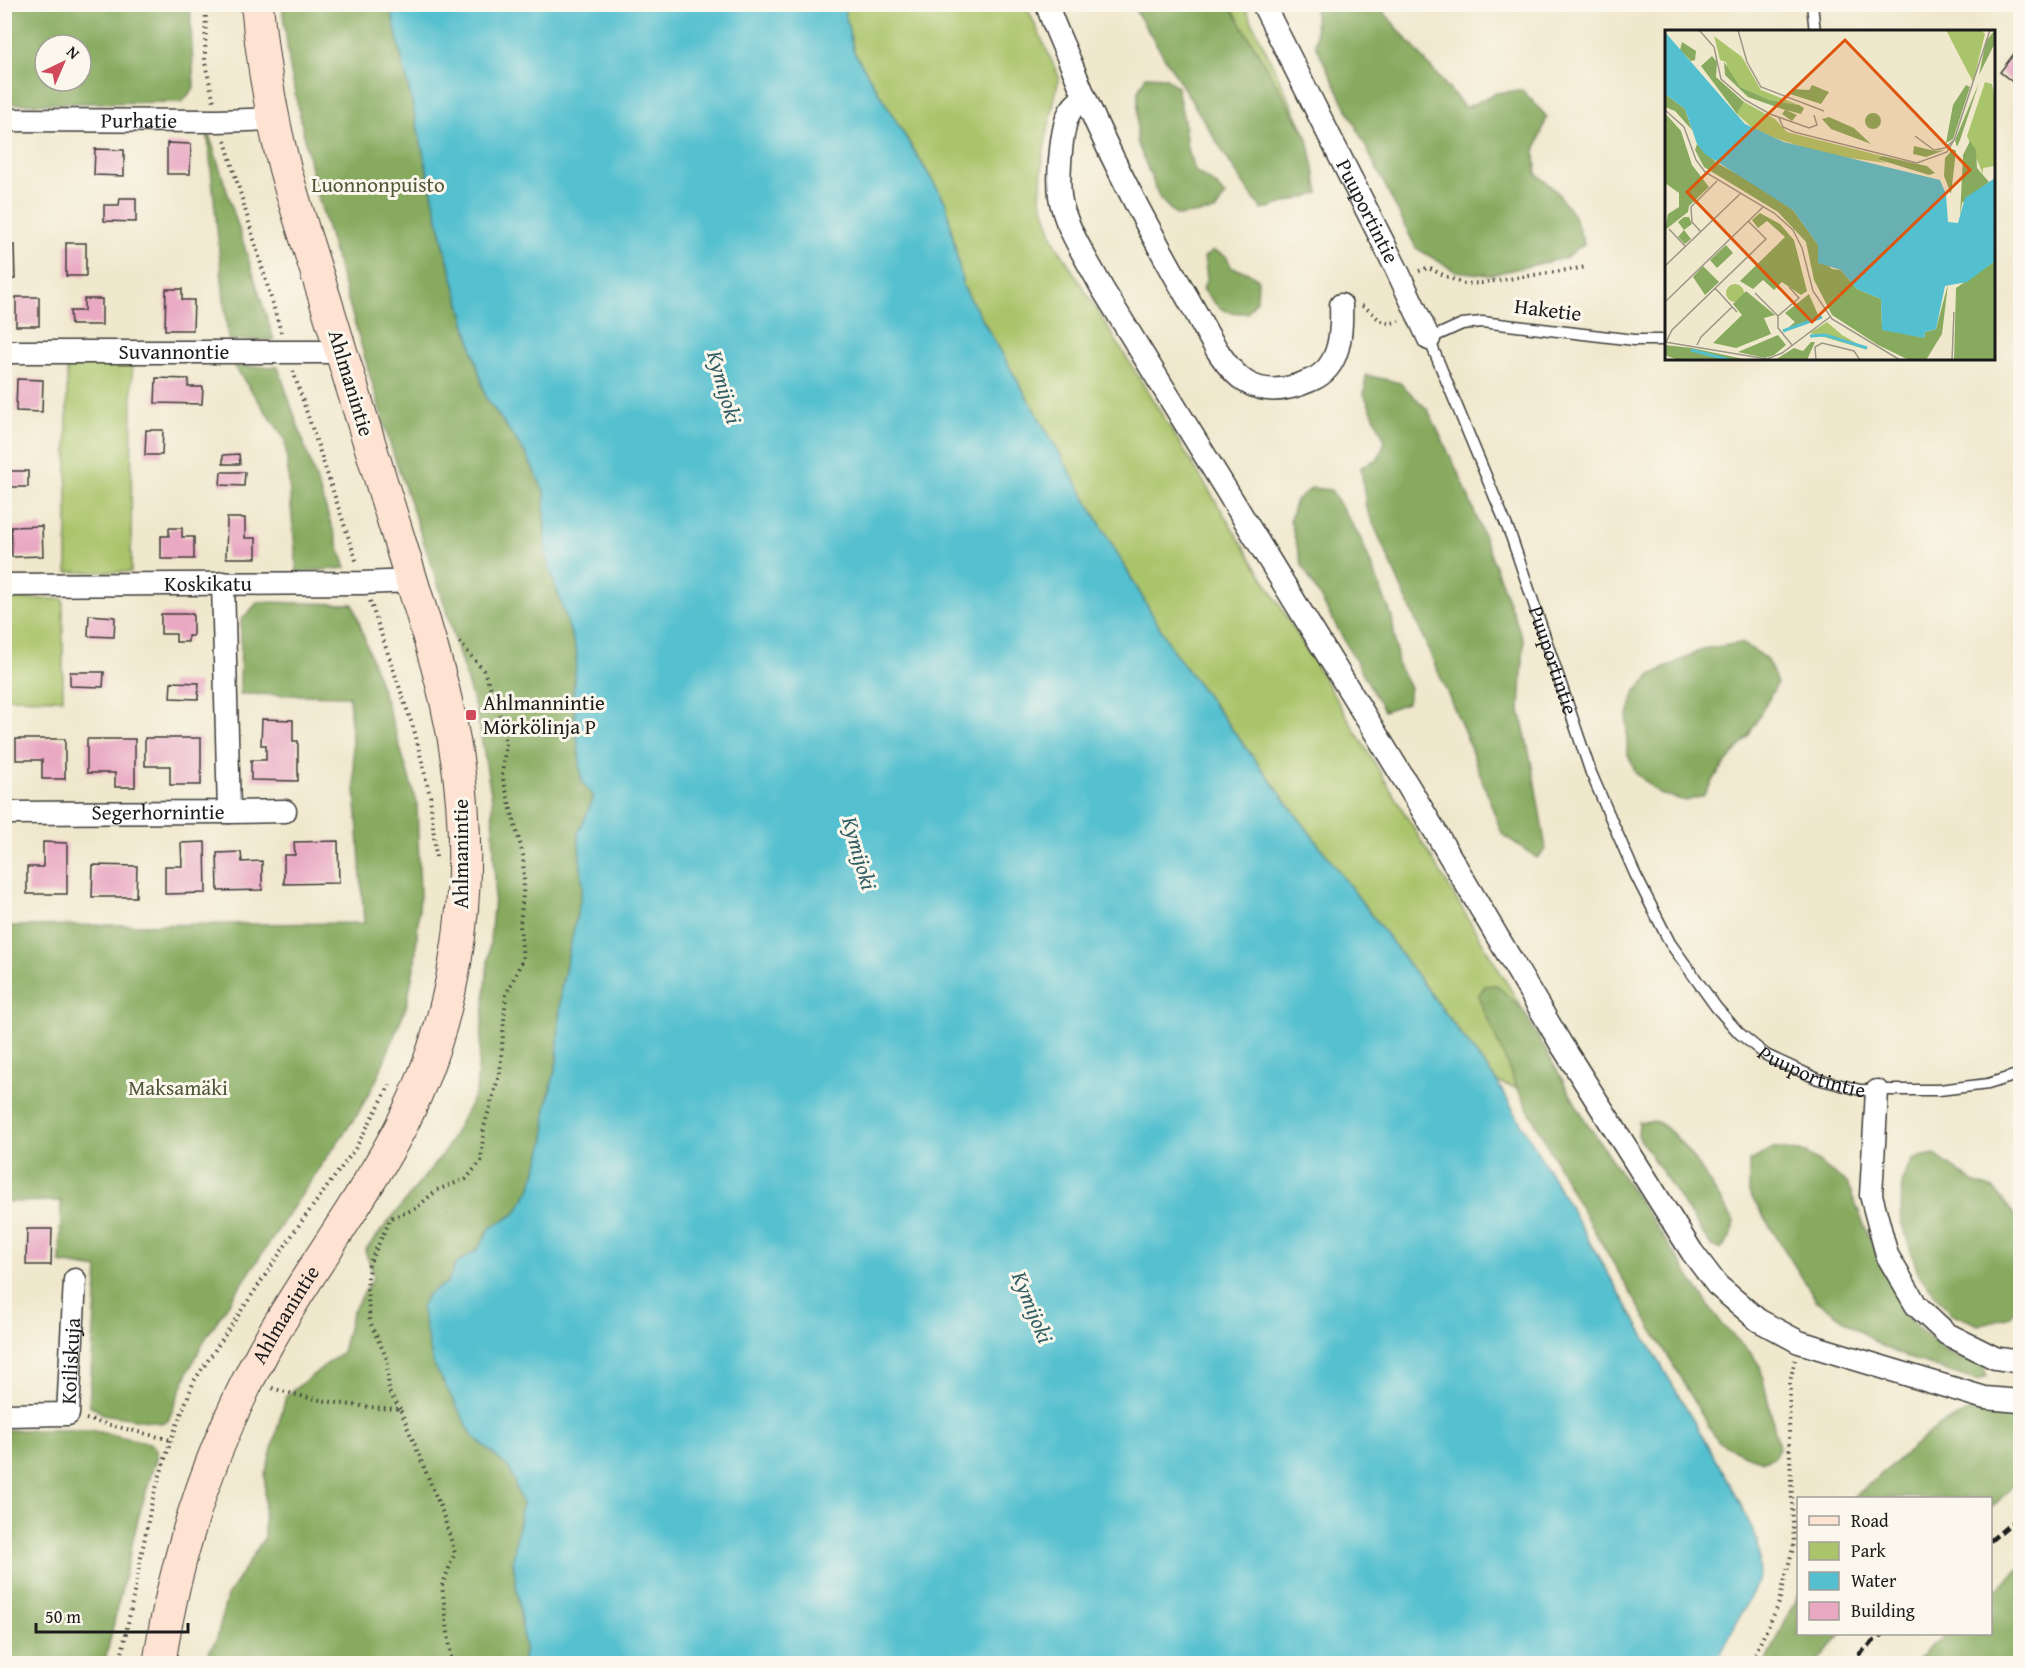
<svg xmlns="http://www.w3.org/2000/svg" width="2025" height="1668" viewBox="0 0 2025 1668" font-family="'Gentium Book Plus',serif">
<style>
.green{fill:#aac46b;stroke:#637044;stroke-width:1.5}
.forest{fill:#87aa5f;stroke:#52633e;stroke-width:1.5;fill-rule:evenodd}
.water{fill:#54c0cf;stroke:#386e76;stroke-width:1.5}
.building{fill:#e9a9c3}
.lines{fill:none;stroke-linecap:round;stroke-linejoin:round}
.lane-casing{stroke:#3c3b37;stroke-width:13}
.street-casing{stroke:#3c3b37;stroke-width:25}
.secondary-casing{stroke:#3c3b37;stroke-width:34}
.path{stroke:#3c3b37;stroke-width:4;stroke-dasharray:1.5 4.5;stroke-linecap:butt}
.lane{stroke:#fff;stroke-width:10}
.street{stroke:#fff;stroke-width:22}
.secondary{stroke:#fee3d2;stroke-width:32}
.rail{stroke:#1c1c1c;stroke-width:4.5;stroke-dasharray:9 4.5;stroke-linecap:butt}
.poi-dot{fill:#d1495b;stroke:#fbf7ec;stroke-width:2}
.labels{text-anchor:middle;stroke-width:6;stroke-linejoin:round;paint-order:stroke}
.street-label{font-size:21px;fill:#1c1c1c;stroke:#fbf7ec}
.park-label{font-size:21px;fill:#4e5738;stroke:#fbf7ec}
.poi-label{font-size:21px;fill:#1c1c1c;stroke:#fbf7ec;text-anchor:start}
.water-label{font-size:22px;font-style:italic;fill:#325e64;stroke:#fbf7ec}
.inset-river{fill:none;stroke:#54c0cf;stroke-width:3}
.inset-road{fill:none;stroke:#9b9686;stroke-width:1.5}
.view{fill:#de560d;fill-opacity:0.15;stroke:#de560d;stroke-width:3}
.inset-edge{fill:none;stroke:#1c1c1c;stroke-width:3}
</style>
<rect width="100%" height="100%" fill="#fbf7ec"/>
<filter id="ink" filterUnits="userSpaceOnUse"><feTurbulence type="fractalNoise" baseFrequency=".0167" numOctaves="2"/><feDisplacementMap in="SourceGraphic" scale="12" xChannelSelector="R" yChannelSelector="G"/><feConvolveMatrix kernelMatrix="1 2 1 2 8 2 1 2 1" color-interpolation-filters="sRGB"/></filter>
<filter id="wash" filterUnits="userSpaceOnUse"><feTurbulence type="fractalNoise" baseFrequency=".008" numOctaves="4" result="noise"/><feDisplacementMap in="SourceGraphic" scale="24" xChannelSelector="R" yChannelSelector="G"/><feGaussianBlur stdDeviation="1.35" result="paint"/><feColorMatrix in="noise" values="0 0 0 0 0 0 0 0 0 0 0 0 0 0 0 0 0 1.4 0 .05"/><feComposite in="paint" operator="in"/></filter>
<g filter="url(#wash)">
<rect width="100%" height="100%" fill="#f0e8cd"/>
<path class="green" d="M843,5h183l33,72 -16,77 -3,43 14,44 210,338 259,431 -27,-25 -17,11 38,92 -20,-6 -323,-430 -211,-366 -17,-83 -92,-151z
M1230,5h14l64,134z
M67,363l65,2 -1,207h-64z
M5,599h58v100l-58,-1z"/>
<path class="forest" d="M1322,4l56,1 87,103 31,-15 26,-3 25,27 -12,34 1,22 21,19 17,24 10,28 -19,14 -76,17 -34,-4 -39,-23 -100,-202 -1,-35z
M4,5h186l4,83 -12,14 -177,2zM45,45h36v36h-36z
M282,5h108l54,240 42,153 40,56 20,39 -1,60 32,100 -4,43 9,86 12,15 -16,37 5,53 -22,102 -4,73 -11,46 -1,32 -15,50 -15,24 -25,14 -12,21 -22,15 -9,19 -18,10 -7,14 11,56 40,73 36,32 13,35 -9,57 12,89 -3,15h-320l15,-26 10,-42 37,-58 1,-63 21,-79 56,-44 10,-40 22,-35 -9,-26 80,-100 31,-59 19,-206 -3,-86 -14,-82 -39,-131 -49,-143 -76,-261 -24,-114z
M1132,5h98l78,134 11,54 -57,17 -22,-31z
M1146,76l19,1 12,10 7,34 3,28 8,22 21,14 9,11 -10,15 -38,5 -17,-17 -23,-57 1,-51z
M207,128l67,212h-46z
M1213,251l13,5 6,12 16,4 10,7 -1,21 -10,13c-26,1 -29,-5 -44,-24l4,-11 -3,-21z
M234,366l44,1 68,201 -49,4 -12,-133z
M1366,375l34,8 28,27 36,75 60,157 -4,68 12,56 14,83 -9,9 -35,-24 -38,-103 -98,-224 -5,-40 17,-8 7,-18 -21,-47z
M1312,488l19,2 29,47 32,80 6,48 12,23 -3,15 -23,8 -82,-146 -12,-45 6,-20z
M258,602l95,2 37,110 27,90 3,90 -5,69 -9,44 -30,74 -19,34 -35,49 -115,172 -19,36 -20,49 -7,2 -58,-9 -14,-9 9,-136 -38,-6 1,-62 -56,1v-276l359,-3 -15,-227 -109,-2 1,-74z
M1741,643c25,13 27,14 36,41l-28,51 -31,38 -15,23 -17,5 -26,-7 -24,-21 -9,-21v-32l7,-27 17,-18 52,-26z
M1496,985l27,25 62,110 137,205 28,27 10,14 19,82 -5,9 -10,4 -17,-5 -29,-14 -143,-244 -58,-110 -39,-92 7,-10z
M1639,1122c5,0 14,-2 18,0 25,11 61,75 77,99l-3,16 -10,12 -10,-3 -73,-110z
M1773,1148l33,5 41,30 34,83 27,50 10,12 31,26 34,11 4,12 -10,4 -69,-23 -30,-14 -62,-44 -67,-107v-31z
M1934,1154l41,29 19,6 26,33v78l-10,16 -31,9 -29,-12 -31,-38 -18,-54 1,-41 11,-21z
M1972,1410l48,5v65l-29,28 -1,-10h-137l85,-72z
M5,1430h87l57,13 6,5 2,7 -19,64 -32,138 -5,6h-77l-19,-6z
M2020,1568v95h-108l34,-29h44l1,-40z
M1798,1594v40h43l-25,29h-50z"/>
<path class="water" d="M390,5h453l11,47 92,151 17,83 211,366 323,430 236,407 25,52 2,36 -44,86h-1194l3,-14 -12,-89 9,-57 -13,-35 -36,-32 -40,-73 -12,-56 8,-14 18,-10 9,-19 22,-15 12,-21 25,-14 15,-24 15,-50 1,-32 11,-46 4,-73 22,-102 -5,-53 16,-37 -12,-15 -9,-86 4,-43 -32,-100v-60l-19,-39 -40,-56 -42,-153z"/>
<g id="blocks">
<path class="building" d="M2020,46v42l-20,-16z
M167,143l24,1 -1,30h-23z
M95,149l29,1v26l-30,-1z
M120,198h16v24l-32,-1v-16h15z
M66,243h20v33h-20z
M4,245h10l1,34h-11z
M166,289h16v11h12l-1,30h-28z
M16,297h23v29h-23z
M84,299h18v26h-31l-1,-14h14z
M156,378l33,1 -1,8h15l-1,17 -47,-1z
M17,379l26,1 -1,32 -26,-1z
M146,430h17l-1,25h-17z
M239,454l1,10h-17v-9z
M5,471h23v16h-23z
M221,472h24l-1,14 -24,-1z
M227,518h18v20h11v20h-30z
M42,526l1,30 -31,1 -1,-30z
M169,528h13v9h12v22h-33v-23h8z
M161,614h32v22h-5v6h-12v-8h-15z
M89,615l26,2 -1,20 -26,-1z
M70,672h34l-1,15 -33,-1z
M171,682l28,1 -1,16 -28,-1z
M262,719l31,1v21h5v40l-47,-1v-20h15v-15h-5z
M145,738h56v47h-31v-19h-25z
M16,739h49v40h-23v-19h-26z
M87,739h48v48h-20v-14h-28z
M338,841l1,42 -55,1v-29h11l-1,-13z
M43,842l24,1v51h-40v-27h16z
M205,842l1,51 -41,1v-28h17l-1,-23z
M241,852l1,10 20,-1v29l-44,1 -1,-38z
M93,865l44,1 -1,31h-44z
M27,1229h25l-1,36h-25z
M4,1231h3v40h-3z"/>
</g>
</g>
<g filter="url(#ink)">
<use href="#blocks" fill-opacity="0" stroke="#3c3b37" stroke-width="1.5"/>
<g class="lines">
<g class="lane-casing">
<g id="lane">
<path d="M1812,4l3,28"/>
<path id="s1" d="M1666,340h-32l-152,-18 -20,2 -33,15 82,197 80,237 44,101 35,69 46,64 23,26 27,22 52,24 42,11h79l49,-6 32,-10"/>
</g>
</g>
<g class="street-casing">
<g id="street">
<path d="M1047,4c6,21 16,40 24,60 33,83 76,163 120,240 14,24 31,63 55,78 21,13 45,7 65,-2 30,-12 31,-49 30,-75"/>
<path id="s2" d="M1263,4l134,266 32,69"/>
<path d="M1084,98c-17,10 -19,24 -22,43 -2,18 -4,36 -2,55 4,30 28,65 42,92l308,501 151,255 131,208 25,33 41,35 41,22 186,56 35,3"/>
<path id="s3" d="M4,120l214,1 56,-2"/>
<path id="s4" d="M4,352h337"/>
<path id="s5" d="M4,585l359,-2 48,-2"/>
<path d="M229,812l56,-1"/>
<path id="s6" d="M4,813l225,-1 -6,-229"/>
<path d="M1877,1091l-6,104 16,60 29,50 31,29 48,24 25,4"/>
<path id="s7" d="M4,1415l64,-1 7,-134"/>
</g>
</g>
<g class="secondary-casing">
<g id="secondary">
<path id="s8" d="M159,1664c17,-112 52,-218 106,-316 39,-70 87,-133 126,-203 31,-55 53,-119 64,-182 15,-86 11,-176 -9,-262 -12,-52 -29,-102 -44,-152 -26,-85 -52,-169 -78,-253 -13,-42 -27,-84 -39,-127 -14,-54 -23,-109 -28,-165"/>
</g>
</g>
<path class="path" d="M206,4l-1,59 9,39
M225,141l56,191
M1419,271l9,-3 35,16 19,-1 105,-16
M1362,306c15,7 17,22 37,15
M293,371l64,192
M370,601l45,132 15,63 6,61
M272,1388c42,13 84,19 128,21l42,102 13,42 -13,33 10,78
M400,1409l-11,-17 -2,-33 -17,-37 -3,-34 2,-24 22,-46 24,-9 22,-19 29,-11 15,-18 3,-34 16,-55 6,-77 17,-36 -3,-33 4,-43 -1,-28 -21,-80 4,-32 -7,-36 -16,-37 -26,-31
M86,1419l85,21
M120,1664l32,-163 19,-61 23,-59 105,-156 56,-76 35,-64
M1750,1664l28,-58 16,-62 -5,-108 1,-55 5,-21"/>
<use href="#lane" class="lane"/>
<use href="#street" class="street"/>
<use href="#secondary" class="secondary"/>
<path class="rail" d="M1990,1541l30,-25
M1848,1664l34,-30"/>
</g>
</g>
<rect class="poi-dot" x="465" y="709" width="12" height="12" rx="3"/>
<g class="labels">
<g class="street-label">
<text dy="7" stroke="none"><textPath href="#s3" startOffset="135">Purhatie</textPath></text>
<text dy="7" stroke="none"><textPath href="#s2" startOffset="232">Puuportintie</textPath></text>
<text transform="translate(1548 310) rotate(7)" y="7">Haketie</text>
<text dy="7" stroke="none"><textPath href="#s4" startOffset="170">Suvannontie</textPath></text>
<text transform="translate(351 383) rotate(73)" y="7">Ahlmanintie</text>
<text dy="7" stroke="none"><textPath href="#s5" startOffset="204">Koskikatu</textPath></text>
<text dy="7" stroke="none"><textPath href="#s1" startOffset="586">Puuportintie</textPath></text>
<text dy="7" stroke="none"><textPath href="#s6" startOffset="154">Segerhornintie</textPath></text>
<text transform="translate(461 854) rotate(-90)" y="7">Ahlmanintie</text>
<text dy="7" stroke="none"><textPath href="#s1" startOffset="1090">Puuportintie</textPath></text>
<text dy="7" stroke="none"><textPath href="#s8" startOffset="374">Ahlmanintie</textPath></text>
<text dy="7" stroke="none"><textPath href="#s7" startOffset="117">Koiliskuja</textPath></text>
</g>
<g class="park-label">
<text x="378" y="192">Luonnonpuisto</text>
<text x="178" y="1095">Maksamäki</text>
</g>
<g class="poi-label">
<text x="483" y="710">Ahlmannintie<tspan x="483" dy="24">Mörkölinja P</tspan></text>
</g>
<g class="water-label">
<text transform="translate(725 387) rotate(74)" y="8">Kymijoki</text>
<text transform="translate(860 853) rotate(74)" y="8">Kymijoki</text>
<text transform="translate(1033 1307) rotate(68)" y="8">Kymijoki</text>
</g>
</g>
<g transform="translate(1665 30)">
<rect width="330" height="330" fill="#f0e8cd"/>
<path d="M281,0h35l4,4 -12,48zM49,6l28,21 19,33 38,15 -29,-5 -30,-13 -12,-15 -2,-10 -6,-2zM320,52l7,2 3,16v66l-12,2v6l-16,-38zM79,72l31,17 12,13 95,24 -5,3 10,4 -60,-8 -70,-23 -20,-18zM61 263a9 9 0 1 1 18 0a9 9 0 1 1-18 0ZM162,292l15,13 26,15 -58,-17z" fill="#aac46b"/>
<path d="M330,0l-1,15 -15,30 7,-34zM17,12l14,9 -1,9 -4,1 -11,-11zM47,26l5,6 -1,15 28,25 -7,12 -36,-48zM59,32l16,25 30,13 29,5 5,3 -3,6 -15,-4 11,5 -5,6 -10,-7 3,-4 -37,-13 -23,-22zM314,53l-19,57 -3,7 -2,-7zM147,55l17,7 -8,12 -31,-10 3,-5 16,1zM301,55l4,2 -17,52 -7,4 7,-38zM0,64l20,15 7,21 -17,-19 -10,-4zM0,83l16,18 11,34 17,22 -20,19 -1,6 -23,18 3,-16 11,-7v-14l-14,-10zM200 91a8 8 0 1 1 16 0a8 8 0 1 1-16 0ZM164,87l25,11 17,16 -40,-15 -9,-10zM305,111l6,9 1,18 12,14 -27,21 -2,14 3,-62zM32,114l20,19 49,27 27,20 25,35v12l14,12 9,1 16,19 24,10 1,28 42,11 1,-6 11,-3 12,-45 -6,50 -16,26h-17l-31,-15 -46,-30 -18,-35 -8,-38 -28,-30 -74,-45 -9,-17zM249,116l21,5 10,-1 -19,7 -13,-3zM288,119l3,2 -5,43 -7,-18 1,-18zM217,126l45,10 8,7 -6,2 -52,-16zM95,183l20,11 14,16 13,51 -6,4 -19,-13 -8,8 -11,-10 -10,9 -13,-8 45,-44 -18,-16 -9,7 -6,-8zM19,187h5l3,7 -8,6 7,9 -6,5 -7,-7 6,-7 -6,-8zM61,215l7,8 -16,15 -7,-8zM330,231v99h-41l2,-72zM38,236l16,16 -14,13 -12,-18zM81,261l29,24 -11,3 7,16 -35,14 -23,-5 29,-28 -9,-11zM144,264l10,23 -36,15 12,-10 -10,-9zM113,305l8,10 -12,10 -9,3 -27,-6zM146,312h4l-8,18h-32l19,-12 9,3zM0,315l27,3 56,12h-70l-13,-5z" fill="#87aa5f"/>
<path d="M0,2l80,92 39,18 156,38 6,14 2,28 10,1 7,-25 30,-20v83l-28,21 -22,4 -9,43 -11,3 -1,6 -42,-8 -1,-31 -24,-10 -16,-19 -23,-7v-18l-25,-35 -88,-56 -8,-10 -12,-35 -20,-15z" fill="#54c0cf"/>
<path class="inset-river" d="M118,301l39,-14M145,306l15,-1 42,13M26,320l39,10"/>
<path class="inset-road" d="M34,0l15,17 7,32 24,21 25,14 39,14 8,-3 -3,-10M73,0l9,32 14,25 63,24M0,80l19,17 12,33 9,12 69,41 19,17 9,18 11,43 19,28 68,41M114,88l4,9 11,5 123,31 30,-11 7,-12M250,106l19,14 11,-2 9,-8 36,-110M4,199l16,17M36,202l-9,-10 -1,-15 26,-26M0,236l75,-72M50,258l22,24M90,263l23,23v12l14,17M0,272l98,-95M113,286l21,-18 -10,-11M0,312l102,17 15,-6 48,-36M1,312l6,-12 94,-91 -18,-18M32,315l4,-8 31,-30M151,330l-1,-13 7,-4 32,8 6,9M287,330l2,-48"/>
<path class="view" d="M180,10l125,130 -158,152 -125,-130z"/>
<rect width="330" height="330" class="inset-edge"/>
</g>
<rect width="2025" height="1668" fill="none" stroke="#fbf7ec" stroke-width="24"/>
<rect x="1797" y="1497" width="195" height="138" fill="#fbf7ec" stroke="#a29f99" stroke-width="1.5"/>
<rect x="1809" y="1516" width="30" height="9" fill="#fee3d2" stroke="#a29f99" stroke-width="1.5"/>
<text x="1851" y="1527" font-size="18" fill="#1c1c1c">Road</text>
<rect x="1809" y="1542" width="30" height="18" fill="#aac46b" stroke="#a29f99" stroke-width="1.5"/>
<text x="1851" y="1557" font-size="18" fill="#1c1c1c">Park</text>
<rect x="1809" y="1572" width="30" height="18" fill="#54c0cf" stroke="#a29f99" stroke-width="1.5"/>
<text x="1851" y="1587" font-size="18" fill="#1c1c1c">Water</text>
<rect x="1809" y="1602" width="30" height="18" fill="#e9a9c3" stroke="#a29f99" stroke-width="1.5"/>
<text x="1851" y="1617" font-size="18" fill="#1c1c1c">Building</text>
<g transform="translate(63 63) rotate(44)"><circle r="28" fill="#fbf7ec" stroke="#a29f99" stroke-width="1.5"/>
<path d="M0-4.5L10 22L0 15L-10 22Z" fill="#d1495b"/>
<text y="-9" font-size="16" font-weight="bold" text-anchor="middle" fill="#1c1c1c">N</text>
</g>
<path d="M36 1623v9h152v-9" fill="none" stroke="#1c1c1c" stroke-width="3"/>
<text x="45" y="1623" font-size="18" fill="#1c1c1c" stroke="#fbf7ec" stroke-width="4.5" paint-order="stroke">50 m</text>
</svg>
